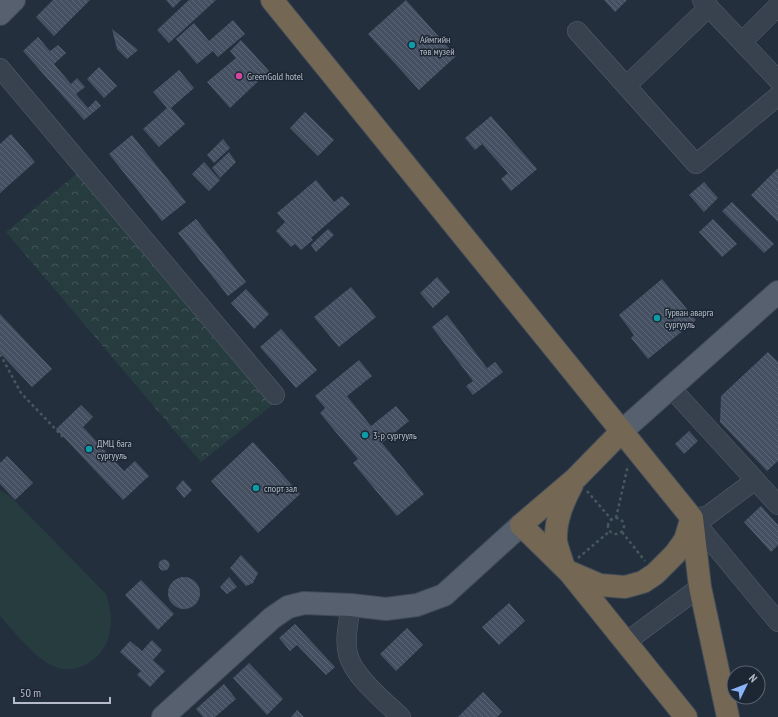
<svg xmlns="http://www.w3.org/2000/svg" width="778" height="717" viewBox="0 0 778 717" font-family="'PT Sans Narrow',sans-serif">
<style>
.park{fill:url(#park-crowns)}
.pitch{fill:#263c3f}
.building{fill:url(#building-back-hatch)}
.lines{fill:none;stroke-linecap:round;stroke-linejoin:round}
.minor-casing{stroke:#565f6c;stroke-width:20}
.major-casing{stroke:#414a57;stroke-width:24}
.highway-casing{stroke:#434c59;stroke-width:24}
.path{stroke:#44595c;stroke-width:2.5;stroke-dasharray:3 3;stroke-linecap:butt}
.minor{stroke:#38414e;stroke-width:19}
.major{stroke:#56606e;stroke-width:22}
.highway{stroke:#746855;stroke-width:22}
.culture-dot{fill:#0f9aa8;stroke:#1d2633;stroke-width:1.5}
.hotel-dot{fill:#d1479c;stroke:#1d2633;stroke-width:1.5}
.labels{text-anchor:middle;stroke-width:3;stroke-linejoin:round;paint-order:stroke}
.poi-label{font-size:10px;fill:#b4bcc9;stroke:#1d2633;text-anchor:start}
</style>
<defs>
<pattern id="park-crowns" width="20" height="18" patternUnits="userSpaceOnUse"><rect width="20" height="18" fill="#263c3f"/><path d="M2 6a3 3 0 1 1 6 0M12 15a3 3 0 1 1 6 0" fill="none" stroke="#435659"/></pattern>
<pattern id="building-back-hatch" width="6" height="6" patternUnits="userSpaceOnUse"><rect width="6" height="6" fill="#455162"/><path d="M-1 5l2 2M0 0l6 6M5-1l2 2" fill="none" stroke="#5d6877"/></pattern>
</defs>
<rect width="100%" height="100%" fill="#242f3e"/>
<path class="park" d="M80,171l195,232 -74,59 -195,-230z"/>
<path class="pitch" d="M0,490l11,7 95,97c10,27 6,57 -21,71 -9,5 -22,6 -32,1 -17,-7 -40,-36 -53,-50z"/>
<path class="building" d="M53,0h37l-36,36 -18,-19z
M166,0h15l-8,8z
M189,0h27l-47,43 -12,-13z
M406,0l50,56 -37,34 -51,-56z
M604,0h23l-12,12z
M233,20l12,14 -27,23 -5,-6 -16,13 -21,-25 18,-16 15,18z
M112,29l26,21 -11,9 -10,-10z
M38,37l12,14 8,-6 8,8 -12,11 17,20 6,-6 8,9 -9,7 12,14 8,-8 5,6 -17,14 -61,-69z
M241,40l28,31 -39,37 -23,-26 29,-24 -6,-7z
M99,67l18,19 -13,12 -17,-19z
M179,70l15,18 -23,20 14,16 -26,23 -16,-18 24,-21 -14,-16z
M305,112l29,28 -16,16 -28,-28z
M491,116l46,53 -26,22 -10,-12 7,-6 -26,-29 -7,6 -10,-12z
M11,134l24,28 -35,31v-49z
M132,135l54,67 -24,19 -53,-67z
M223,139l7,9 -16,15 -7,-8z
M229,152l7,10 -16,16 -8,-10z
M204,162l16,18 -11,11 -17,-17z
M778,168v54l-27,-27z
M316,180l18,22 8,-6 8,8 -39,34 2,2 -12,10 -6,-6 -4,3 -15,-16 9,-9 -8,-9z
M704,182l14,16 -14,14 -15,-17z
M732,202l42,42 -10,9 -42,-42z
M196,219l50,63 -18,14 -50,-63z
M713,219l24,25 -15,13 -23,-25z
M328,229l6,6 -18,17 -5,-7z
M437,277l13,15 -17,16 -13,-15z
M662,279l34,41 -48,39 -17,-21 3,-3 -15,-20z
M351,287l25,30 -37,30 -25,-30z
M246,289l23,25 -15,15 -23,-26z
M0,314l52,55 -20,18 -32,-34z
M447,315l40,53 8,-6 8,10 -30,23 -7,-9 7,-5 -41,-54z
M281,329l36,41 -21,18 -36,-41z
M768,352l10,10v99l-11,10 -47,-49 1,-26z
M359,360l13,16 -25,20 24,30 25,-20 13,15 -27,22 42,51 -27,22 -44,-53 5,-4 -38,-46 5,-5 -10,-12z
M81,405l12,12 -10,10 41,44 11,-10 14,15 -26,24 -67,-71z
M689,431l9,10 -14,13 -9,-10z
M253,442l47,52 -42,39 -47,-52z
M7,456l26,27 -18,17 -15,-16v-21z
M183,480l9,10 -8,8 -8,-10z
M761,506l17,19v20l-7,7 -27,-30z
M241,555l17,18 -5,10 -7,3 -16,-18z
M158.5 565a5.5 5.5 0 1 1 11 0a5.5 5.5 0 1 1-11 0Z
M168 593a16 16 0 1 1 32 0a16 16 0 1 1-32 0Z
M229,577l8,10 -10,7 -7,-7z
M141,580l33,34 -16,16 -33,-35z
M509,603l16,18 -26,24 -17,-18z
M295,624l40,43 -9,8 -29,-30 -7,6 -11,-13z
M407,628l16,17 -27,26 -16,-17z
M152,640l10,10 -9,10 12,11 -15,16 -13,-12 4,-4 -21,-19 10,-11 12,10z
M249,663l34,36 -16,16 -34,-37z
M224,684l12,15 -21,18h-12l-7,-8z
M483,692l19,20 -5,5h-39z
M297,710l7,7h-13z"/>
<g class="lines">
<g class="minor-casing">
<path id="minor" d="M702,0l76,80
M577,31l119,133 82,-68
M742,42l36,-36
M0,68l275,327
M626,86l83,-79
M671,388l107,117
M754,481l-47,35 -15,2 86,104
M351,605c-2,15 -7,34 -3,49 5,22 37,48 53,63
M626,642l74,-55"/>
</g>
<g class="major-casing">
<path id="major" d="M0,14l14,-14
M622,431l156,-139
M163,717l109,-99 16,-11 16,-4 47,2 35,4 31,-4 27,-10 77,-70"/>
</g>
<g class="highway-casing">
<path id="highway" d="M272,0l420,518 8,69 28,130
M622,431l-46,47 -55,47 49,48 116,144
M563,565c-2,-8 -6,-17 -7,-24 -1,-21 7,-39 16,-56
M572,573l28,12 25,2 18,-5 12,-8 20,-20 10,-14 6,-20"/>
</g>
<path class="path" d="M0,354l21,39 42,44
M587,491l24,28
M608 526a8 8 0 1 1 16 0a8 8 0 1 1-16 0Z
M616,518l12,-53
M622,532l23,29
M578,558l32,-27"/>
<use href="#minor" class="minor"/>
<use href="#major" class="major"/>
<use href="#highway" class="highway"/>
</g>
<g class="culture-dot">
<circle cx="412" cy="45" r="4"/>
<circle cx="657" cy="318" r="4"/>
<circle cx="365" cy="435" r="4"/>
<circle cx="89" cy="449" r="4"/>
<circle cx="256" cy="488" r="4"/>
</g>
<circle class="hotel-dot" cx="239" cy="76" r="4"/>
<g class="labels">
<g class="poi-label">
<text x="420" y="43">Аймгийн<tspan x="420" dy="12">төв музей</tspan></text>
<text x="247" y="80">GreenGold hotel</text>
<text x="665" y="316">Гурван аварга<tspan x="665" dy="12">сургууль</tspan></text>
<text x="373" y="439">3-р сургууль</text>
<text x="97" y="447">ДМЦ бага<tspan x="97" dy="12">сургууль</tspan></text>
<text x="264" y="492">спорт зал</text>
</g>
</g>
<g transform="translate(746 685) rotate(47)"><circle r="19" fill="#1d2633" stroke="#59626f"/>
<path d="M0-3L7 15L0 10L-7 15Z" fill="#8ab4f8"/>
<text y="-6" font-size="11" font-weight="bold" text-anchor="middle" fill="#b4bcc9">N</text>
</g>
<path d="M14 697v6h96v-6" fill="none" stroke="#b4bcc9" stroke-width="2"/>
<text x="20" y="697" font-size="12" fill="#b4bcc9" stroke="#1d2633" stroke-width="3" paint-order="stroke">50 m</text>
</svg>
